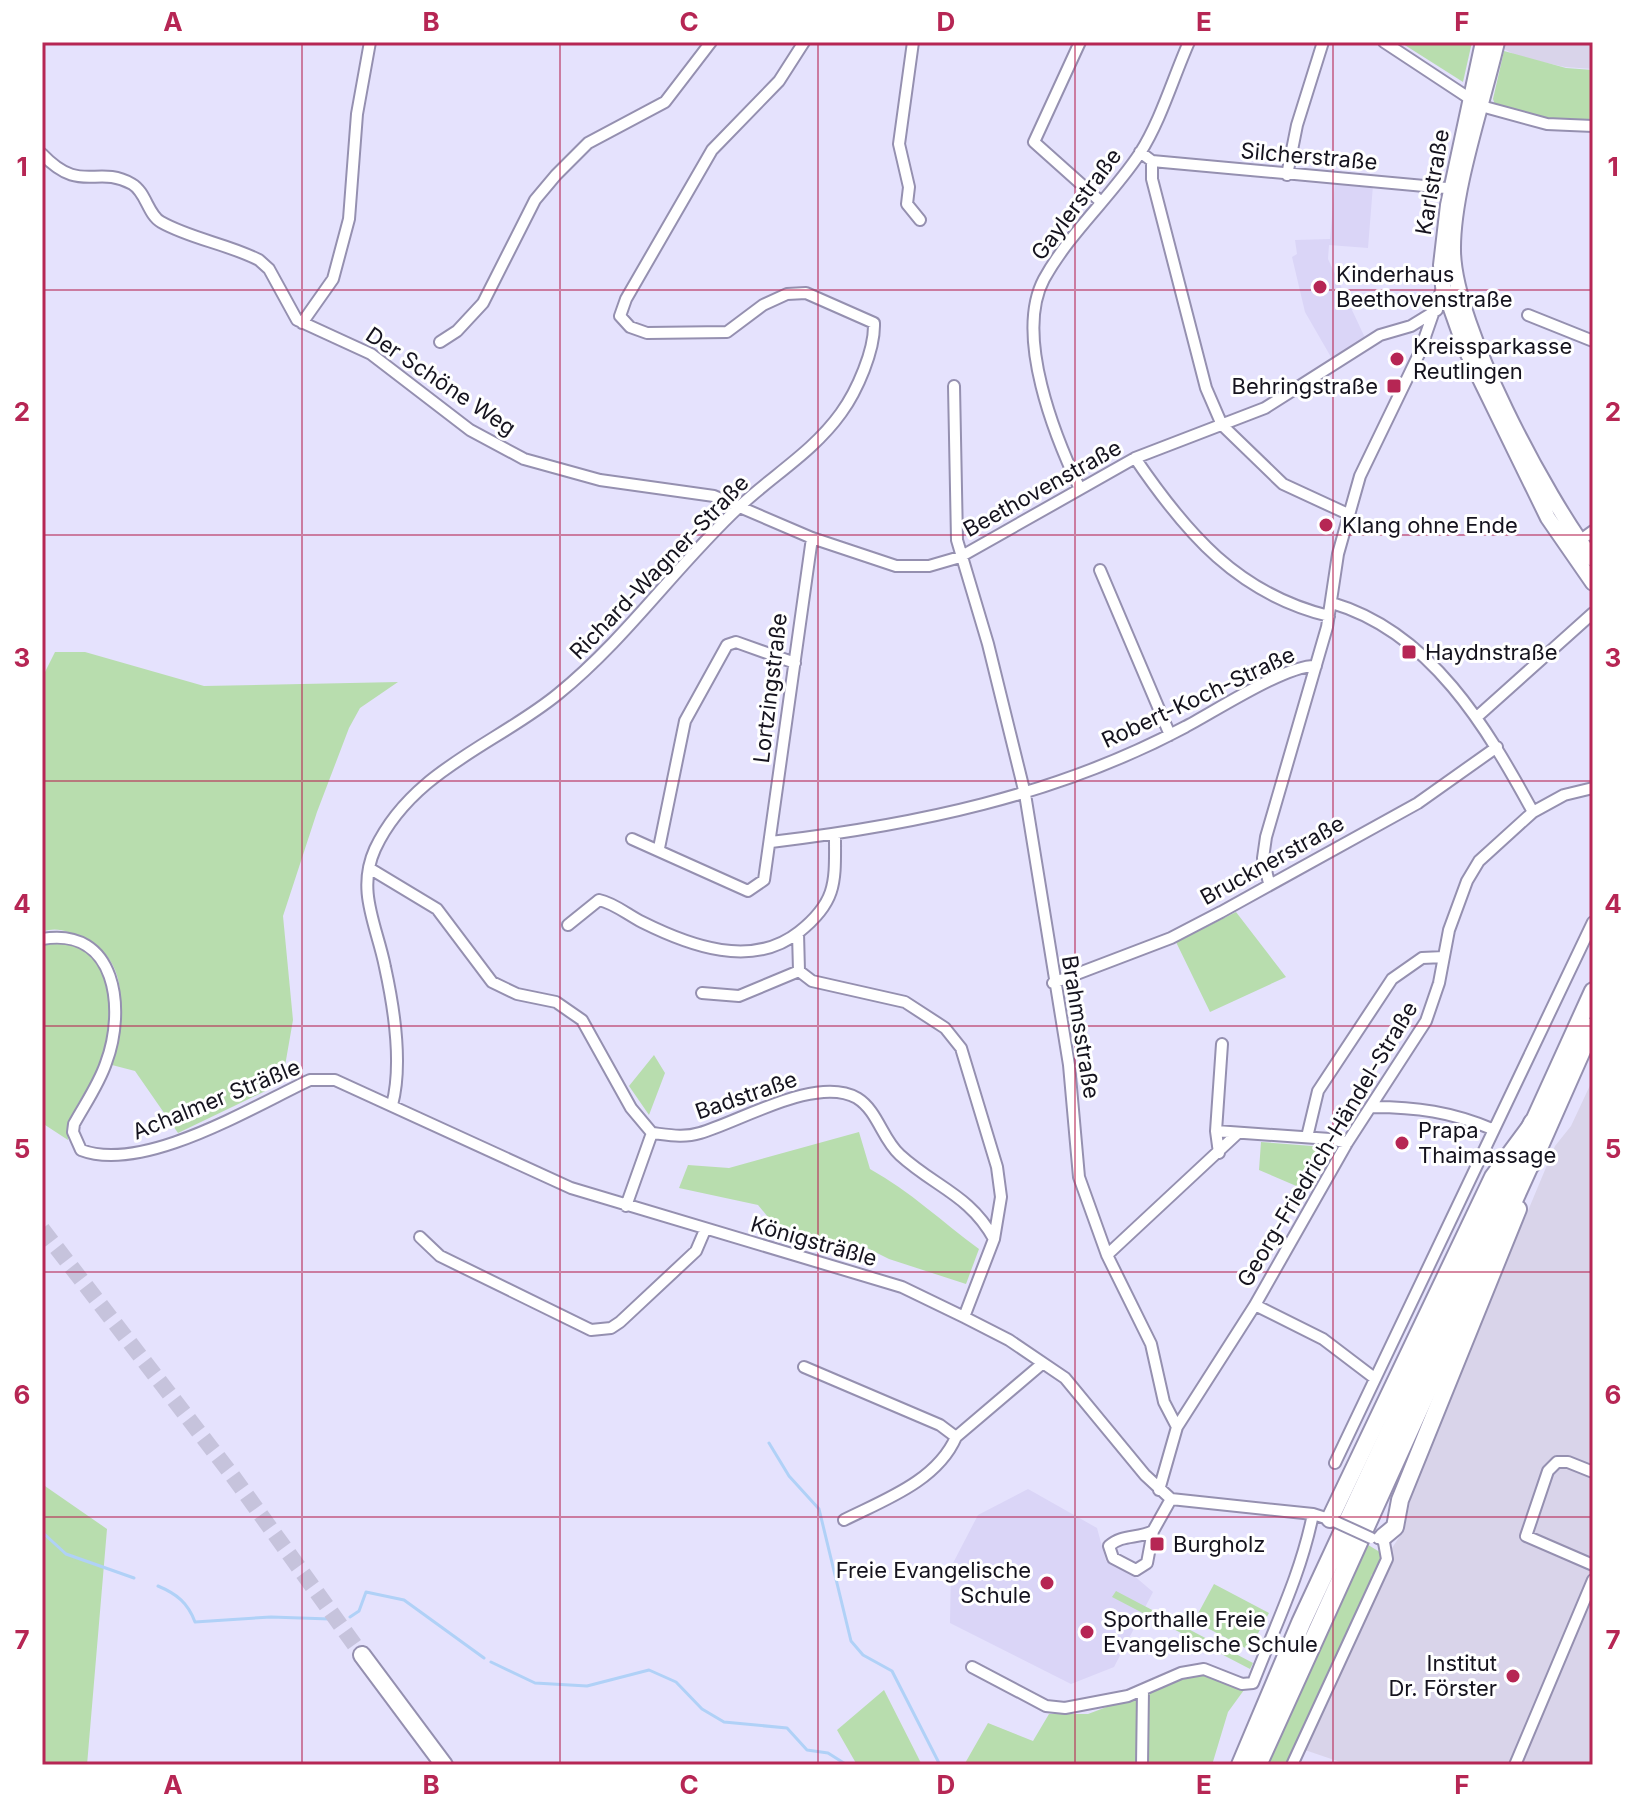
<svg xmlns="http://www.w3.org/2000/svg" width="1635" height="1807" viewBox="0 0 1635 1807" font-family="Inter,sans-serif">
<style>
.industrial{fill:#d9d4ea}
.built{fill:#dad5f7}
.green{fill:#b8ddae}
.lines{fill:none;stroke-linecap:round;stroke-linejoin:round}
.stream{stroke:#b0d1f7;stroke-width:3}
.primary-tunnel{stroke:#c6c3dc;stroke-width:16;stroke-dasharray:16 8;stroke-linecap:butt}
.street-casing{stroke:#9590b0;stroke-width:14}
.secondary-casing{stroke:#9590b0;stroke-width:18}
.primary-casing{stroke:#9590b0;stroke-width:20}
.highway-casing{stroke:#9590b0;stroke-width:22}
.street{stroke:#fff;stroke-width:10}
.secondary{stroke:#fff;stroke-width:14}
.primary{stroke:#fff;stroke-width:16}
.highway{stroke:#fff;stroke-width:18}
.street-bridge-casing{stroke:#9590b0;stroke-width:14;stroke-linecap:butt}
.street-bridge{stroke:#fff;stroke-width:10}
.grid{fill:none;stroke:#b62654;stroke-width:2;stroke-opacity:0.55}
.poi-dot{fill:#b62654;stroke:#fff;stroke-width:3}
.labels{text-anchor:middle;stroke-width:6;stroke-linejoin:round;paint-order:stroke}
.street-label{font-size:22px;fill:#15131e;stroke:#fff}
.poi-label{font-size:22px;fill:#15131e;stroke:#fff;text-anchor:start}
.neatline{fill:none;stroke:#b62654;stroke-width:3}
.grid-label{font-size:26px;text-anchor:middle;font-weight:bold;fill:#b62654}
</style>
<rect width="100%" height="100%" fill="#e5e2fd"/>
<path class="industrial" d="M1506,42h87v27l-28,-2 -46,-10 -15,-8z
M1593,1079v686h-244l-47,-16 84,-172 6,-29 12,-18 10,-46 141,-338 16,-20z"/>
<path class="built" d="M1335,182l38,3 -5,63 -39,-3 -1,14 39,83 -32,22 -30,-52 -13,-55 5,-3 -2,-14 35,-1z
M1028,1489l69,39 9,33 26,13 21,18 -39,75 -43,17 -121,-61 1,-56 27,-52z"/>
<path class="green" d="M1400,42h72l-9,40z
M1504,51l62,17 27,2v53l-46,-2 -51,-13 -3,-9z
M55,652h30l119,34 194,-4 -38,26 -11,20 -32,84 -34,104 10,104 -11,63 -104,50 -43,-62 -23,-6c9,-46 23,-103 -29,-127 -14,-6 -26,-12 -41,-6v-254z
M1236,912l50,65 -76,35 -34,-70z
M57,940c50,14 55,38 51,85 -2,11 -1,26 -6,37 -11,26 -36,50 -34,78l-26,-17v-181z
M654,1055l11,18 -16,42 -20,-29z
M859,1132l11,37c40,22 72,53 109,80l-13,35 -77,-25 -30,-15 -26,-1 -60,-20 -15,-18 -79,-17 9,-23 41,3z
M1261,1142l64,5 -24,41 -42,-18z
M42,1484l65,45 -20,236h-45z
M1365,1543l18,11 -7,20h-4l-4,17 -80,174h-20z
M1214,1584l55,29 -20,37 -55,-29z
M1116,1591l137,72 -3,6 -138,-72z
M1189,1676h19l36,14 -16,22 -16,53h-248l24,-42 45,18 16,-27h39z
M884,1690l38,75h-65l-20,-35z"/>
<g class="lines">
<path class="stream" d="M769,1443l20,33 30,33 32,132 12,14 29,16 48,94
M42,1532l24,22 68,24
M158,1586c19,8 30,17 37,36l76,-5 59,2
M350,1617l9,-6 7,-19 38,8 80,58
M491,1662l44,21 52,3 62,-16 27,12 26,27 22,13 63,6 20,22 21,3 19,12"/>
<path class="primary-tunnel" d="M42,1229l190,246 130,180"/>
<g class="street-casing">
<path id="street" d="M913,42l-14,102 10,43 -2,17 13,16
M1080,42l-46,100 66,59
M1384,42l97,64 66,18 46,2
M1140,152l12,9v18l54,209 16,37 61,59 65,30
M42,154c39,41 54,10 90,30 14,8 16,31 29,38 30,17 67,22 98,38l10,9 28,51 74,34 99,76 54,29 76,21 114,16 98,42 84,28h33l31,-9 175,-99 130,-50 115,-73 31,-9 26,-16
M1152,161l305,28
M1287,175l10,-50 26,-83
M1528,315l65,26
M302,323l31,-44 16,-60 8,-105 13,-72
M440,342l17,-11 26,-28 52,-103 21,-25 32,-32 77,-41 46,-60
M954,386l3,154 31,104 37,150 44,271 10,112 28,78 44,89 13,58 13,25
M1135,458c51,75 103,136 194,158
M1080,489c-25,-52 -66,-154 -36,-210 26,-47 67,-82 96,-126 21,-33 33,-75 49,-111
M1575,544l18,-13
M1100,570l70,165
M1332,603c99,29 155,125 201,209
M1478,716l115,-103
M632,839l116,52 16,-11 48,-342
M771,842c143,-17 285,-46 414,-115 29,-15 102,-63 131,-61
M659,848l26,-127 42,-76 9,-3 59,21
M369,868l68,41 55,73 25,12 39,8 26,18 49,88 21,25c17,2 32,5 48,0 41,-12 117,-58 157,-35 21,13 25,41 43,57 35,32 70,40 94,84
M1269,883l-6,-25 3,-21 61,-210 11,-73 22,-78 59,-122 23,-66
M568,925l31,-25c15,3 29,15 43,22 48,24 110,47 157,10 39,-31 36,-51 36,-97
M798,933l1,38 13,10 93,21 40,26 16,20 36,119 4,30 -7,42 -30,78
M42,939c75,-13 84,71 64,124 -7,21 -21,41 -32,61l-1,8 8,18c62,24 171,-43 229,-70h25l236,108 331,99 62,30 45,23 56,38 80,97 26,24 142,15 22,7
M1053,983l118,-45 50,-26 197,-109 79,-56
M702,993l37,3 60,-25
M392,1105c11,-41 2,-97 -7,-138 -8,-41 -29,-76 -10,-118 37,-79 122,-105 183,-155 68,-55 117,-127 181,-187 34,-32 74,-55 102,-94 16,-22 34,-63 33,-90l-68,-30 -19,1 -24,11 -36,27 -80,1 -17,-6 -10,-11 6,-17 86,-149 67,-69 25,-39
M1373,1107c43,0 79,5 119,22
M1216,1131l114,8 17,4
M1307,1137l11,-46 74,-112 30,-21 22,-1
M1219,1153l-3,-22 6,-87
M626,1206l26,-73
M420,1237l20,19 151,74 20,-2 9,-6 76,-71 9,-21
M1107,1255l131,-122
M1255,1305l68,34 50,38
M804,1367l136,58 16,12
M1335,1463l258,-541
M1593,1472l-25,-10h-11l-9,9 -22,65 67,29
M1159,1490l18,-63 78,-122 92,-162 79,-122 13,-38 10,-53 18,-49 12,-20 54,-49 31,-17 29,-7
M844,1520c40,-20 93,-39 112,-83l87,-74
M1153,1531c-15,8 -31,3 -44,15l4,12 23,12 11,-7 6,-32 18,-32
M972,1667l74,39 19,2 63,-12 53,-23 23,-4 38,15 11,-1c22,-57 48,-109 60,-169
M1142,1765l1,-75
M1292,1765l95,-206 -4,-22 -5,1
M1515,1765l78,-185"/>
</g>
<g class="secondary-casing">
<path id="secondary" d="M1483,42l-35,163 -7,60 2,21 22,62 83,170 45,65
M1497,42c-14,61 -45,149 -44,209 1,75 93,247 140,308"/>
</g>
<g class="primary-casing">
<path id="primary" d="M1532,1164l61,-138
M1330,1519l163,-342 40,-54 60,-132
M1383,1537l12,-10 5,-27 118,-291
M362,1655l82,110"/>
</g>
<g class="highway-casing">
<path id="highway" d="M1241,1765l60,-142 232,-500
M1257,1765l278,-613"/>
</g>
<use href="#street" class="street"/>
<use href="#secondary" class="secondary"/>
<use href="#primary" class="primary"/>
<use href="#highway" class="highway"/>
<g class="street-bridge-casing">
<path id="street-bridge" d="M1336,1522l35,16"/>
</g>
<use href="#street-bridge" class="street-bridge"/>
</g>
<path class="grid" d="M302,42v1723M560,42v1723M818,42v1723M1075,42v1723M1333,42v1723M42,290h1551M42,535h1551M42,781h1551M42,1026h1551M42,1272h1551M42,1517h1551"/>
<g class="poi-dot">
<circle cx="1320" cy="287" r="8"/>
<circle cx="1397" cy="359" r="8"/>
<rect x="1386" y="378" width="16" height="16" rx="4"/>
<circle cx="1326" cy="525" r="8"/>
<rect x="1401" y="644" width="16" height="16" rx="4"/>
<circle cx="1402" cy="1143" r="8"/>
<rect x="1149" y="1536" width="16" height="16" rx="4"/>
<circle cx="1047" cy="1583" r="8"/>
<circle cx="1087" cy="1632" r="8"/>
<circle cx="1513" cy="1676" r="8"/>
</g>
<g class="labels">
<g class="street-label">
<text transform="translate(1309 156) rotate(5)" y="8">Silcherstraße</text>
<text transform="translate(1432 182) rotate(-80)" y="8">Karlstraße</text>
<text transform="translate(1076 204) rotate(-53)" y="8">Gaylerstraße</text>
<text transform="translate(441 381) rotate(34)" y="8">Der Schöne Weg</text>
<text transform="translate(1042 488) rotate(-29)" y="8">Beethovenstraße</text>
<text transform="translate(659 567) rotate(-46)" y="8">Richard-Wagner-Straße</text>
<text transform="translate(770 688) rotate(-83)" y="8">Lortzingstraße</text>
<text transform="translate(1198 697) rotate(-25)" y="8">Robert-Koch-Straße</text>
<text transform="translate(1272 860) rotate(-29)" y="8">Brucknerstraße</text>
<text transform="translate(1081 1027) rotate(81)" y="8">Brahmsstraße</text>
<text transform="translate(746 1095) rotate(-19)" y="8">Badstraße</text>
<text transform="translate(216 1099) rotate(-22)" y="8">Achalmer Sträßle</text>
<text transform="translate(1327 1144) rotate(-59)" y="8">Georg-Friedrich-Händel-Straße</text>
<text transform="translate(814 1241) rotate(16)" y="8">Königsträßle</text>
</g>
<g class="poi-label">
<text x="1336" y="282">Kinderhaus<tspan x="1336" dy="25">Beethovenstraße</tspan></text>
<text x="1413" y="354">Kreissparkasse<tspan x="1413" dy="25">Reutlingen</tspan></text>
<text x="1378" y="394" text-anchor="end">Behringstraße</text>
<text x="1342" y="533">Klang ohne Ende</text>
<text x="1425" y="660">Haydnstraße</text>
<text x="1418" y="1138">Prapa<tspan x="1418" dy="25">Thaimassage</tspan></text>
<text x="1173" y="1552">Burgholz</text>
<text x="1031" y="1578" text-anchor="end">Freie Evangelische<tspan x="1031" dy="25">Schule</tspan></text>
<text x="1103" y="1627">Sporthalle Freie<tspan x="1103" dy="25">Evangelische Schule</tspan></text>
<text x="1497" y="1671" text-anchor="end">Institut<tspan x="1497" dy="25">Dr. Förster</tspan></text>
</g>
</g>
<rect width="1635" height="1807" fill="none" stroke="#ffffff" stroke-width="88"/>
<rect x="44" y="44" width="1547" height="1719" class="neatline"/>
<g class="grid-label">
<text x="173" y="31">A</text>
<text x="431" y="31">B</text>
<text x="689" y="31">C</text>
<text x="946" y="31">D</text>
<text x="1204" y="31">E</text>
<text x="1462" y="31">F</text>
<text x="22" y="176">1</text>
<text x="1613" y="176">1</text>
<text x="22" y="421">2</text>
<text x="1613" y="421">2</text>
<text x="22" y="667">3</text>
<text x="1613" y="667">3</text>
<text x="22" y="913">4</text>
<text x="1613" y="913">4</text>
<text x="22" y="1158">5</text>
<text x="1613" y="1158">5</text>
<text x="22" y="1404">6</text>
<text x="1613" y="1404">6</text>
<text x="22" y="1649">7</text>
<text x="1613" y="1649">7</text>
<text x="173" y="1794">A</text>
<text x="431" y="1794">B</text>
<text x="689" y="1794">C</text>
<text x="946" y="1794">D</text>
<text x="1204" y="1794">E</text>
<text x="1462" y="1794">F</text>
</g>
</svg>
